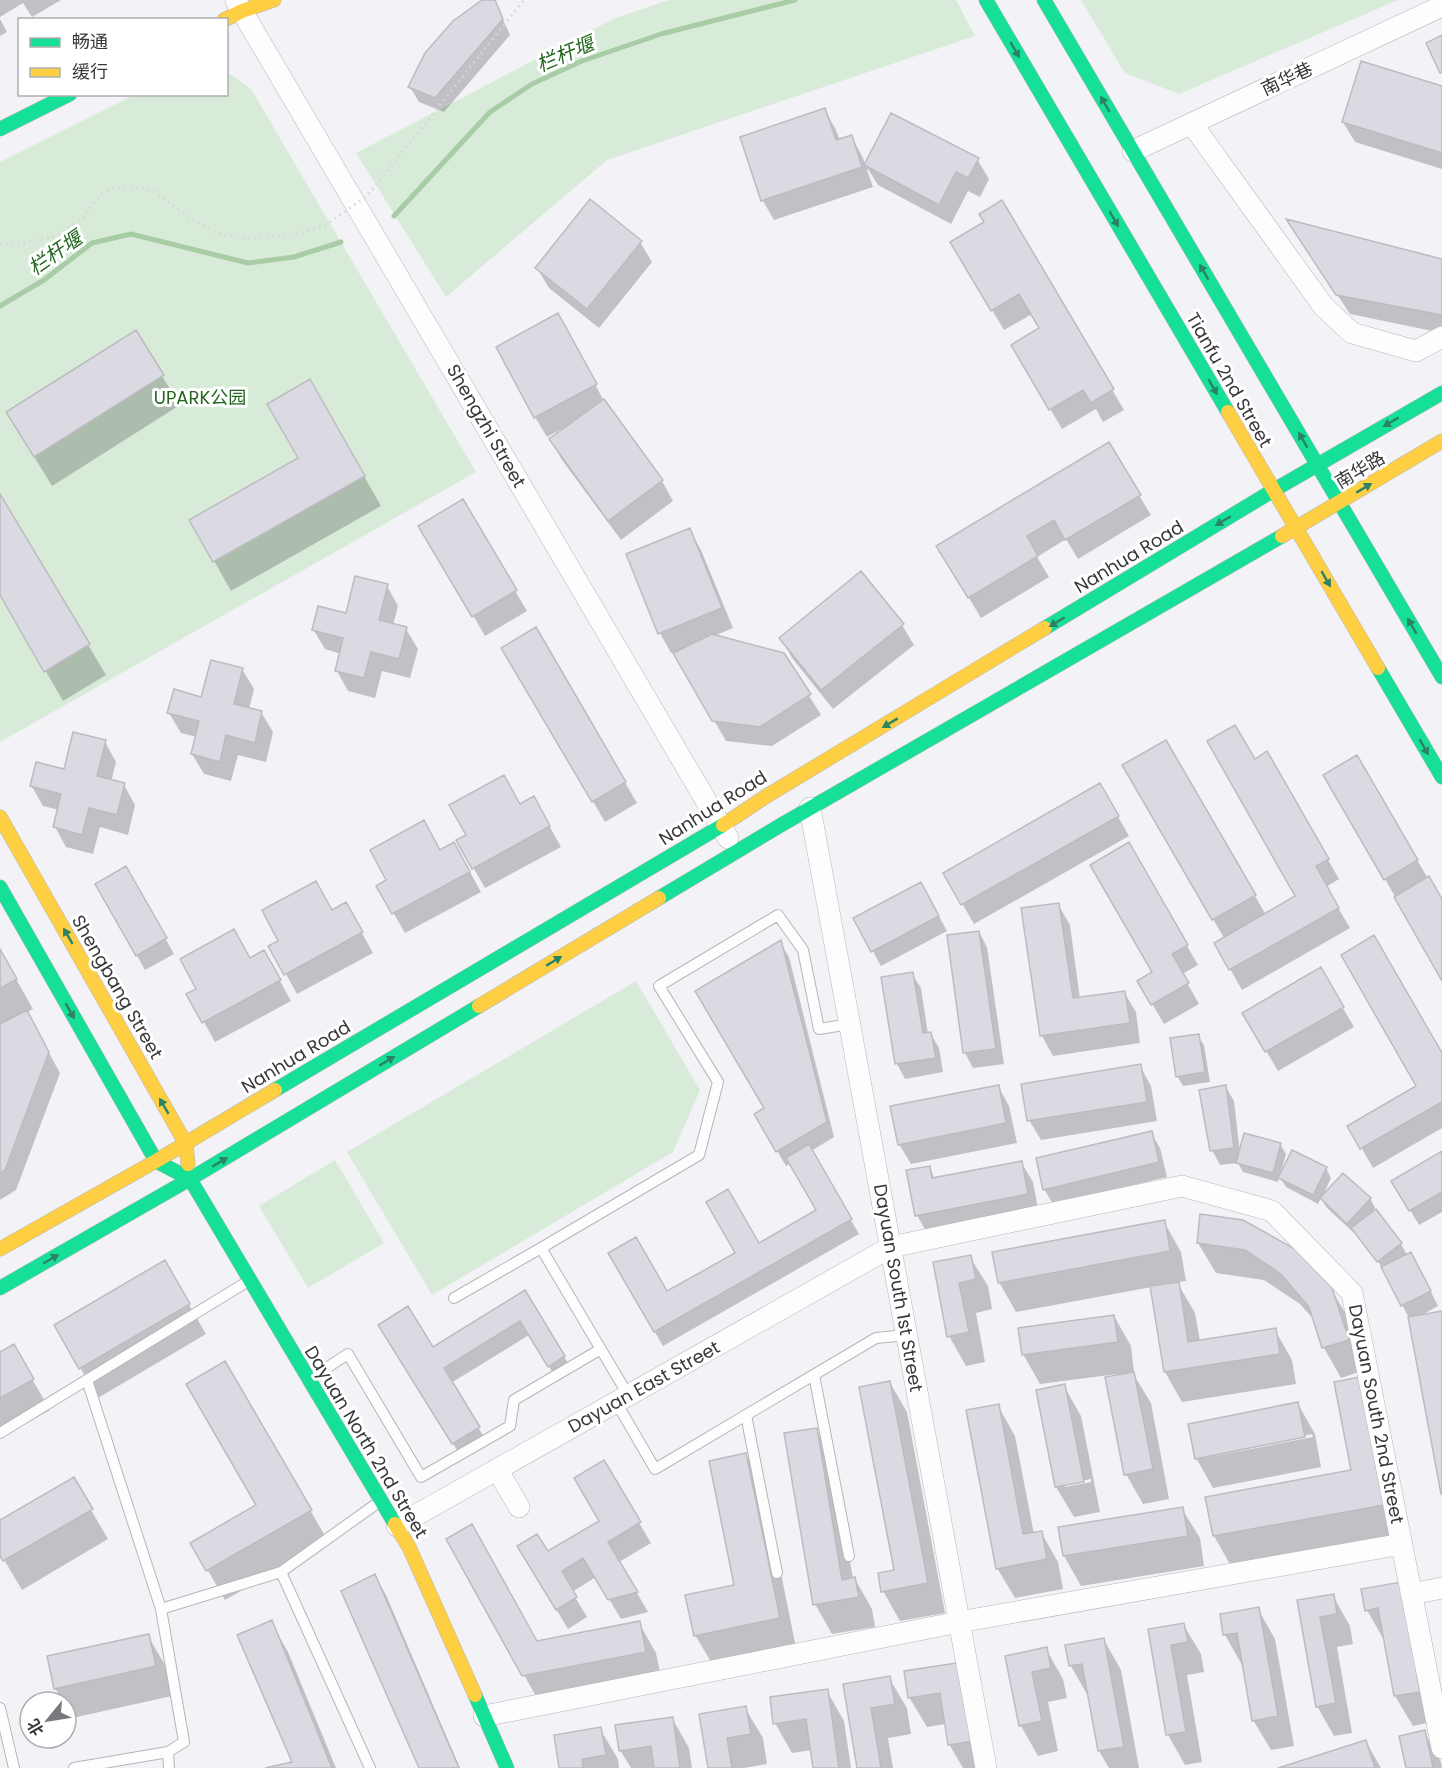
<svg xmlns="http://www.w3.org/2000/svg" width="1442" height="1768" viewBox="0 0 1442 1768" font-family="Poppins,'Noto Sans SC',sans-serif">
<style>
.green{fill:#d8ebd9}
.shadow{fill:#0003;fill-rule:evenodd}
.lines{fill:none;stroke-linecap:round;stroke-linejoin:round}
.stream{stroke:#a8cca6;stroke-width:5}
.building{fill:#dbdae3;stroke:#bcbcbf;stroke-width:1.5}
.lane-casing{stroke:#b6b6b9;stroke-width:12}
.street-casing{stroke:#b6b6b9;stroke-width:22}
.fast-casing{stroke:#b6b6b9;stroke-width:15}
.slow-casing{stroke:#b6b6b9;stroke-width:15}
.lane{stroke:#fdfdfe;stroke-width:10}
.street{stroke:#fdfdfe;stroke-width:21}
.fast{stroke:#16e098;stroke-width:14}
.slow{stroke:#ffcf43;stroke-width:14}
.path-bridge{stroke:#d7d7d8;stroke-width:3;stroke-dasharray:1.5 4.5;stroke-linecap:butt}
.oneway{fill:#298364}
.labels{text-anchor:middle;stroke-width:6;stroke-linejoin:round;paint-order:stroke}
.street-label{font-size:18px;fill:#38373a;stroke:#fff}
.park-label{font-size:18px;fill:#22661e;stroke:#fff}
.water-label{font-size:20px;font-style:italic;fill:#23671f;stroke:#fff}
</style>
<rect width="100%" height="100%" fill="#f2f2f7"/>
<path class="green" d="M669,0h287l19,36 -368,124 -161,137 -90,-144 257,-134z
M1081,0h317l-219,94 -54,-21z
M227,72l24,17 225,383 -476,270v-580l134,-67 92,-1z
M636,981l64,109 -27,62 -241,143 -85,-143z
M335,1160l49,83 -76,45 -49,-82z"/>
<path class="shadow" d="M0,0h61l-29,17 -9,-14 -23,14z
M485,0h9l16,35 -66,77 -25,-10 -9,-15z
M0,19l7,13 -7,4z
M1442,88v81l-87,-27 -12,-20z
M825,110l11,20 4,10 11,-4 11,20 4,10 26,-51 85,44 12,20 -9,18 -12,-6 -17,33 -73,-39 -10,-16 -1,1 6,17 -99,33 -11,-19 -22,-63z
M1002,202l122,208 -21,12 -7,-13 -34,20 -49,-84 28,-16 -9,-15 -28,16 -52,-87 34,-20z
M1289,222l153,38v73l-92,-19z
M640,242l12,20 -53,66 -50,-40 -12,-20z
M569,335l37,70 56,76 11,20 -52,39 -59,-80 -11,-20 14,-10 -2,-2 -16,9 -12,-20z
M162,376l18,29 -128,81 -27,-44z
M310,381l71,125 -150,85 -40,-71 109,-61z
M1108,444l43,71 -73,44 -12,-20 -29,18 12,20 -68,41 -31,-52z
M0,497l106,178 -43,26 -63,-109z
M462,501l65,110 -42,25 -64,-110z
M689,530l12,20 32,78 -19,8 69,18 38,61 -49,31 -46,-5 -52,-89 -3,1 -11,-20z
M387,586l11,20 -5,19 13,4 12,20 -8,29 -28,-7 -7,27 -27,-7 -11,-20 4,-17 -16,-5 -12,-20 34,-14z
M902,625l12,20 -81,64 -41,-51 -11,-20z
M535,629l102,174 -32,19 -102,-174z
M242,669l12,20 -5,20 12,3 12,20 -7,30 -28,-7 -7,26 -27,-7 -12,-20 5,-17 -16,-4 -12,-20 33,-14z
M105,742l11,20 -5,20 13,3 11,20 -7,30 -28,-8 -7,27 -27,-7 -11,-20 4,-17 -16,-4 -12,-21 34,-14z
M1166,742l100,173 32,-18 -44,-136 13,-8 72,126 -13,8 24,41 -108,62 -26,-46 8,-6 -100,-173z
M1356,757l86,145v76l-117,-203z
M1100,785l29,51 -155,88 -29,-50z
M520,806l25,12 16,29 -76,41 -27,-47z
M1128,844l70,121 -16,9 17,30 -35,20 -25,-43 15,-8z
M440,851l25,12 16,29 -76,41 -27,-47z
M126,868l48,86 -29,16 -48,-85z
M929,898l18,33 -66,35 -26,-47z
M1058,904l12,21 10,74 44,-7 12,20 4,31 -87,13 -11,-20z
M332,912l25,12 16,29 -76,41 -26,-47z
M979,932l8,15 17,117 -31,4 -8,-15 -17,-117z
M780,942l9,15 45,180 -23,14 48,83 -196,112 -53,-92 57,39 91,-48 60,-35 -27,-47 -5,3 -30,-51 10,-7z
M0,951l33,58 -6,3 33,61 -44,117 -16,10z
M250,960l25,12 16,29 -76,41 -26,-47z
M1320,969l34,58 -76,44 -34,-58z
M912,974l9,14 7,46h3l8,14 4,24 -38,7 -8,-15z
M1198,1036l6,9 6,37 -27,4 -6,-10z
M1442,1056v72l-69,40 -24,-42 69,-39z
M1140,1066l11,20 6,35 -116,19 -12,-20z
M998,1086l11,20 8,37 -106,21 -12,-20z
M1225,1086l9,15 6,52 40,-9 6,10 -6,21 46,-7 5,10 -9,20h48l5,10 -1,1 27,35 6,11 12,13 19,38 -18,10 22,-3v180l-33,-175 -25,-48 -29,-39 -2,1 -26,-24 -6,-10 -3,6 -32,-17 -7,-11 -1,6 -35,-10 -5,-9 -18,2 -8,-15z
M1151,1133l9,15 7,29 -114,27 -9,-15z
M1442,1153v59l-23,13 -26,-44z
M1021,1162l12,20 6,32 -111,21 -11,-20 12,-48 6,12z
M1201,1216l130,73 18,30 16,51 -24,8 -17,-30 -8,-26 -16,-18 -36,-24 -48,-7 -18,-30z
M1164,1222l17,30 5,29 -9,1 18,31 5,28 75,-11 17,30 4,24 -114,18 -17,-30 -13,-85 -136,25 -17,-30z
M970,1257l18,29 4,23 -16,4 9,49 -19,4 -17,-30 -15,-73z
M164,1262l42,72 -108,64 -42,-72z
M524,1292l49,79 -15,10 -29,-46 -78,48 36,59 -25,16 -73,-118 44,9z
M1114,1316l17,30 3,26h-2l19,31 18,96 -26,5 -17,-30 -9,-100 -77,10 -17,-30z
M13,1346l37,64 -50,28v-84z
M225,1363l103,178 -103,59 -33,-57 66,-38z
M890,1383l17,29 38,201 -45,8 -17,-30 13,-20z
M1336,1383l64,151 -169,32 -17,-30 139,-65z
M1064,1386l17,30 19,96 -26,5 -18,-30zM1091,1479v3l-26,5v-3z
M1298,1404l17,30 6,33 -108,21 -17,-30zM1312,1434l1,3 -109,21v-3z
M998,1406l17,30 19,98 7,-2 17,30 5,27 -48,9 -18,-30z
M816,1430l17,30 20,119h2l17,30 3,18 -43,7 -17,-30z
M746,1455l17,29 33,164 -83,17 -18,-30 41,-49z
M603,1462l48,81 -32,19 29,50 -27,7 -25,-42 -24,15 15,25 -19,12 -37,-62 16,-13 54,-33z
M73,1479l35,60 -86,51 -22,-37v-31z
M1182,1509l18,29 4,28 -123,20 -17,-30z
M375,1576l11,19 74,173h-39z
M1363,1590l54,24 19,107 -23,5 -18,-30 -11,-56 -17,-30z
M1333,1596l17,30 3,18 -16,3 15,86 -18,3 -17,-30 -18,-105z
M1258,1609l17,30 19,107 -23,4 -18,-30 -9,-56 -2,1 -17,-30z
M271,1622l17,30 48,116h-65l23,-5z
M639,1623l17,30 6,29 -121,23 -17,-30z
M1183,1624l18,30 3,18 -17,3 15,87 -17,3 -17,-30 -19,-105z
M148,1636l17,29 7,31 -100,22 -6,-11v-5h-3l-8,-14z
M1104,1640l17,30 18,98h-30l-10,-17 -10,-56 -1,1 -17,-30z
M1046,1649l17,30 4,19 -19,4 10,49 -20,5 -17,-30 -15,-69z
M962,1664l28,104h-27l-14,-24 -3,-20 -19,3 -18,-30z
M889,1678l18,30 4,26 -23,4 5,30h-35l-13,-83z
M827,1691l17,30 7,47h-37l-2,-18 -20,3 -17,-30z
M745,1708l18,30 4,26 -23,4h-34l-9,-53z
M672,1718l17,30 3,20h-61l-11,-18z
M600,1729l18,30 1,9h-58z
M1424,1732l17,30 1,6h-35z
M1366,1742l15,26h-98z"/>
<g class="lines">
<path class="stream" d="M394,216l96,-104 42,-28 50,-23 79,-27 134,-34
M0,306l44,-26 48,-37 39,-9 117,29 46,-6 47,-15"/>
</g>
<path class="building" d="M482,0h13l8,19 -68,79 -27,-11 17,-34 28,-32z
M1442,35v37l-2,1 -14,-30z
M1361,61l81,25v67l-100,-31z
M825,108l11,32 16,-5 10,32 -101,34 -21,-64z
M891,113l88,45 -11,20 -12,-6 -17,33 -75,-40z
M590,199l52,42 -55,68 -52,-41z
M1002,200l112,189 -23,14 -8,-13 -34,20 -38,-65 28,-17 -20,-34 -28,17 -41,-69 34,-20 -5,-8z
M1286,219l156,40v56l-106,-20z
M558,313l39,71 -63,34 -38,-71z
M136,330l28,45 -130,82 -28,-45z
M310,379l55,97 -152,86 -24,-42 109,-62 -31,-54z
M604,399l59,81 -55,41 -59,-82z
M1109,442l32,53 -76,45 -11,-20 -27,16 11,20 -70,42 -32,-52z
M0,494l90,150 -46,28 -44,-77z
M463,499l54,91 -45,27 -54,-91z
M690,528l32,80 -64,26 -32,-80z
M861,571l43,53 -83,66 -42,-52z
M355,576l33,8 -9,36 28,7 -8,32 -28,-7 -7,26 -29,-7 8,-33 -31,-8 6,-24 28,7z
M536,627l90,155 -34,20 -91,-154z
M712,634l72,19 27,41 -51,33 -48,-6 -39,-68z
M211,660l32,8 -9,36 28,7 -7,32 -29,-8 -6,27 -29,-8 8,-33 -32,-8 7,-24 27,8z
M1235,725l20,34 12,-8 62,108 -13,7 23,42 -110,62 -15,-27 81,-47 -88,-155z
M73,732l33,8 -9,36 28,7 -8,32 -28,-7 -7,27 -29,-8 8,-33 -31,-8 6,-24 28,7z
M1166,740l90,155 -44,25 -90,-155z
M1357,755l61,105 -34,20 -61,-105z
M504,775l16,29 14,-8 16,30 -78,43 -16,-29 10,-5 -17,-30z
M1100,783l19,33 -158,89 -18,-32z
M424,820l16,30 14,-8 16,30 -78,42 -16,-28 10,-6 -16,-30z
M1129,842l59,103 -16,9 17,29 -38,22 -14,-24 15,-9 -62,-107z
M126,866l41,72 -31,18 -41,-72z
M1429,876l13,23v82l-48,-84z
M316,881l16,29 14,-8 17,30 -79,43 -16,-29 10,-5 -16,-31z
M921,882l18,34 -68,36 -18,-34z
M1059,903l14,95 52,-7 5,32 -90,13 -19,-128z
M234,929l16,29 14,-8 17,30 -79,43 -16,-29 10,-5 -16,-30z
M979,931l17,118 -33,4 -16,-118z
M1374,935l68,118v49l-82,47 -13,-23 69,-40 -75,-131z
M781,940l46,182 -51,30 -22,-38 10,-6 -69,-117z
M0,949l17,30 -17,9z
M1321,967l23,40 -79,45 -23,-39z
M913,972l10,61 8,-1 5,26 -41,6 -14,-87z
M27,1010l22,42 -44,118 -5,3v-149z
M1199,1034l6,38 -29,5 -6,-39z
M1141,1064l6,38 -120,19 -6,-37z
M999,1085l7,38 -108,22 -8,-39z
M1226,1085l8,63 -24,3 -11,-61z
M1152,1131l7,31 -116,28 -7,-32z
M1244,1133l37,10 -8,30 -37,-10z
M809,1144l43,75 -198,113 -46,-79 28,-16 31,54 68,-38 -29,-51 22,-13 31,54 57,-33 -30,-52z
M1292,1150l35,17 -14,28 -35,-17z
M1442,1151v41l-33,19 -18,-30z
M1022,1161l6,33 -113,22 -9,-46 24,-4 2,12z
M1343,1173l28,25 -24,26 -27,-26z
M1376,1209l26,34 -25,19 -26,-34z
M1200,1214l43,6 52,29 37,39 17,52 -27,8 -13,-41 -28,-33 -36,-24 -48,-7z
M1165,1220l5,31 -172,32 -6,-31z
M1411,1252l20,39 -30,15 -20,-39z
M971,1255l5,24 -17,4 10,49 -22,5 -14,-75z
M165,1260l25,44 -111,65 -25,-44z
M1179,1282l9,60 88,-14 4,26 -116,18 -14,-86z
M525,1290l40,66 -17,11 -28,-46 -76,47 36,59 -28,17 -74,-119 30,-19 25,41z
M1442,1311v183h-1l-33,-177z
M1114,1315l4,27 -96,13 -4,-27z
M14,1344l20,35 -34,19v-46z
M225,1361l87,149 -106,61 -16,-28 66,-38 -70,-121z
M1134,1372l19,97 -29,6 -19,-98z
M1360,1377l24,128 -171,31 -8,-39 146,-27 -17,-88z
M890,1381l38,202 -47,9 -3,-19 16,-3 -35,-183z
M1065,1384l19,98 -29,5 -19,-97z
M1298,1402l7,35 -110,22 -7,-35z
M999,1404l24,130 19,-3 5,28 -51,10 -30,-159z
M817,1428l25,152 13,-3 4,20 -46,8 -29,-172z
M746,1453l34,165 -86,18 -9,-41 49,-10 -25,-124z
M604,1460l37,62 -33,20 30,50 -30,8 -25,-42 -21,13 15,26 -21,13 -39,-64 20,-12 11,17 51,-30 -25,-43z
M74,1477l19,32 -90,52 -3,-5v-36z
M1183,1507l5,29 -125,20 -5,-29z
M472,1524l65,117 103,-20 6,31 -124,24 -76,-137z
M375,1574l84,194h-40l-78,-177z
M1401,1582l19,110 -26,4 -16,-88 -13,3 -4,-22z
M1334,1594l3,20 -17,3 16,86 -20,4 -19,-107z
M1259,1607l19,109 -26,5 -15,-88 -14,2 -3,-21z
M272,1620l60,148h-67l27,-6 -55,-127z
M1184,1623l4,19 -17,3 15,87 -20,3 -18,-106z
M149,1634l7,32 -102,23 -7,-33z
M1104,1638l20,109 -26,4 -16,-87 -13,2 -4,-21z
M1047,1647l4,21 -19,4 10,49 -23,5 -14,-70z
M963,1662l11,79 -26,4 -8,-52 -32,5 -4,-27z
M890,1676l5,28 -24,4 10,60h-24l-14,-84z
M828,1689l11,79h-26l-7,-49 -33,5 -3,-27z
M746,1706l5,28 -24,4 5,30h-24l-9,-54z
M673,1717l7,51h-26l-3,-22 -32,5 -4,-26z
M601,1727l5,28 -24,4 1,9h-24l-5,-33z
M1425,1730l8,38h-27l-7,-32z
M1366,1740l9,28h-97z"/>
<g class="lines">
<g class="lane-casing">
<path id="lane" d="M454,1298l87,-50
M814,1375l35,181
M311,1378l37,-24 73,123 89,-51 4,-26 87,-51
M87,1380l74,229 23,133 -16,10
M628,1395l-87,-147 158,-93 19,-73 -59,-96 119,-71 25,35 16,79 31,-5
M616,1402l39,67 221,-131 31,-3
M746,1415l31,158
M0,1433l250,-153
M281,1572l89,196
M161,1609l120,-37 98,-70
M0,1708l14,60
M74,1768l94,-16 1,16"/>
</g>
<g class="street-casing">
<path id="street" d="M236,1l492,837
M1192,124l132,183 28,26 64,18 26,-14
M1133,151l309,-145
M810,808l176,960
M497,1469l22,38
M397,1526l494,-279 291,-61 90,25 80,82 90,455
M1411,1594l31,-6
M484,1716l475,-94 443,-78"/>
</g>
<g class="fast-casing">
<path id="fast" d="M986,0l242,412
M1044,0l398,677
M0,129l70,-35
M1045,628l229,-138 168,-97
M1378,668l64,109
M0,887l156,274 34,18 205,345
M659,898l122,-73 501,-289
M275,1090l448,-265
M0,1288l190,-109 289,-173
M475,1695l32,73"/>
</g>
<g class="slow-casing">
<path id="slow" d="M224,20l18,-9 32,-11
M1228,412l150,256
M1282,536l160,-95
M0,817l186,327 2,20
M723,825l42,-28 280,-169
M479,1006l180,-108
M0,1249l156,-88 119,-71
M395,1524l14,23 66,148"/>
</g>
<use href="#lane" class="lane"/>
<use href="#street" class="street"/>
<use href="#fast" class="fast"/>
<use href="#slow" class="slow"/>
<path class="path-bridge" d="M0,243l13,2 43,-9 27,-18 19,-25 13,-5 17,-1 22,4 32,24 28,17 33,7 46,-4 31,-9 43,-30 157,-196"/>
</g>
<defs><path id="oneway-solid" d="M-6-.8H1V-3.2L6.5 0L1 3.2V.8H-6Z" transform="scale(1.5)"/></defs>
<g class="oneway">
<use href="#oneway-solid" transform="translate(1015 50) rotate(60)"/>
<use href="#oneway-solid" transform="translate(1105 104) rotate(-120)"/>
<use href="#oneway-solid" transform="translate(1114 219) rotate(60)"/>
<use href="#oneway-solid" transform="translate(1204 272) rotate(-120)"/>
<use href="#oneway-solid" transform="translate(1213 387) rotate(60)"/>
<use href="#oneway-solid" transform="translate(1391 422) rotate(150)"/>
<use href="#oneway-solid" transform="translate(1303 440) rotate(-120)"/>
<use href="#oneway-solid" transform="translate(1364 488) rotate(-31)"/>
<use href="#oneway-solid" transform="translate(1223 521) rotate(149)"/>
<use href="#oneway-solid" transform="translate(1326 579) rotate(60)"/>
<use href="#oneway-solid" transform="translate(1057 622) rotate(149)"/>
<use href="#oneway-solid" transform="translate(1412 626) rotate(-120)"/>
<use href="#oneway-solid" transform="translate(890 723) rotate(149)"/>
<use href="#oneway-solid" transform="translate(1424 747) rotate(60)"/>
<use href="#oneway-solid" transform="translate(68 936) rotate(-120)"/>
<use href="#oneway-solid" transform="translate(554 961) rotate(-31)"/>
<use href="#oneway-solid" transform="translate(70 1011) rotate(60)"/>
<use href="#oneway-solid" transform="translate(387 1061) rotate(-31)"/>
<use href="#oneway-solid" transform="translate(164 1106) rotate(-120)"/>
<use href="#oneway-solid" transform="translate(220 1162) rotate(-31)"/>
<use href="#oneway-solid" transform="translate(51 1259) rotate(-30)"/>
</g>
<g class="labels">
<g class="street-label">
<text transform="translate(1287 79) rotate(-25)" y="6">南华巷</text>
<text transform="translate(1229 380) rotate(60)" y="6">Tianfu 2nd Street</text>
<text transform="translate(486 426) rotate(60)" y="6">Shengzhi Street</text>
<text transform="translate(1360 470) rotate(-31)" y="6">南华路</text>
<text transform="translate(1129 557) rotate(-31)" y="6">Nanhua Road</text>
<text transform="translate(713 808) rotate(-32)" y="6">Nanhua Road</text>
<text transform="translate(117 987) rotate(60)" y="6">Shengbang Street</text>
<text transform="translate(296 1057) rotate(-31)" y="6">Nanhua Road</text>
<text transform="translate(898 1288) rotate(80)" y="6">Dayuan South 1st Street</text>
<text transform="translate(644 1387) rotate(-29)" y="6">Dayuan East Street</text>
<text transform="translate(1376 1414) rotate(79)" y="6">Dayuan South 2nd Street</text>
<text transform="translate(366 1442) rotate(59)" y="6">Dayuan North 2nd Street</text>
</g>
<g class="park-label">
<text x="200" y="404">UPARK公园</text>
</g>
<g class="water-label">
<text transform="translate(565 54) rotate(-23)" y="7">栏杆堰</text>
<text transform="translate(55 253) rotate(-35)" y="7">栏杆堰</text>
</g>
</g>
<rect x="18" y="18" width="210" height="78" fill="#ffffff" stroke="#afafb0" stroke-width="1.5"/>
<rect x="30" y="38" width="30" height="9" fill="#16e098" stroke="#afafb0" stroke-width="1.5"/>
<text x="72" y="48" font-size="18" fill="#38373a">畅通</text>
<rect x="30" y="68" width="30" height="9" fill="#ffcf43" stroke="#afafb0" stroke-width="1.5"/>
<text x="72" y="78" font-size="18" fill="#38373a">缓行</text>
<g transform="translate(48 1720) rotate(240)"><circle r="28" fill="#ffffff" stroke="#afafb0" stroke-width="1.5"/>
<path d="M0-4.5L10 22L0 15L-10 22Z" fill="#79787c"/>
<text y="-9" font-size="16" font-weight="bold" text-anchor="middle" fill="#38373a">北</text>
</g>
</svg>
